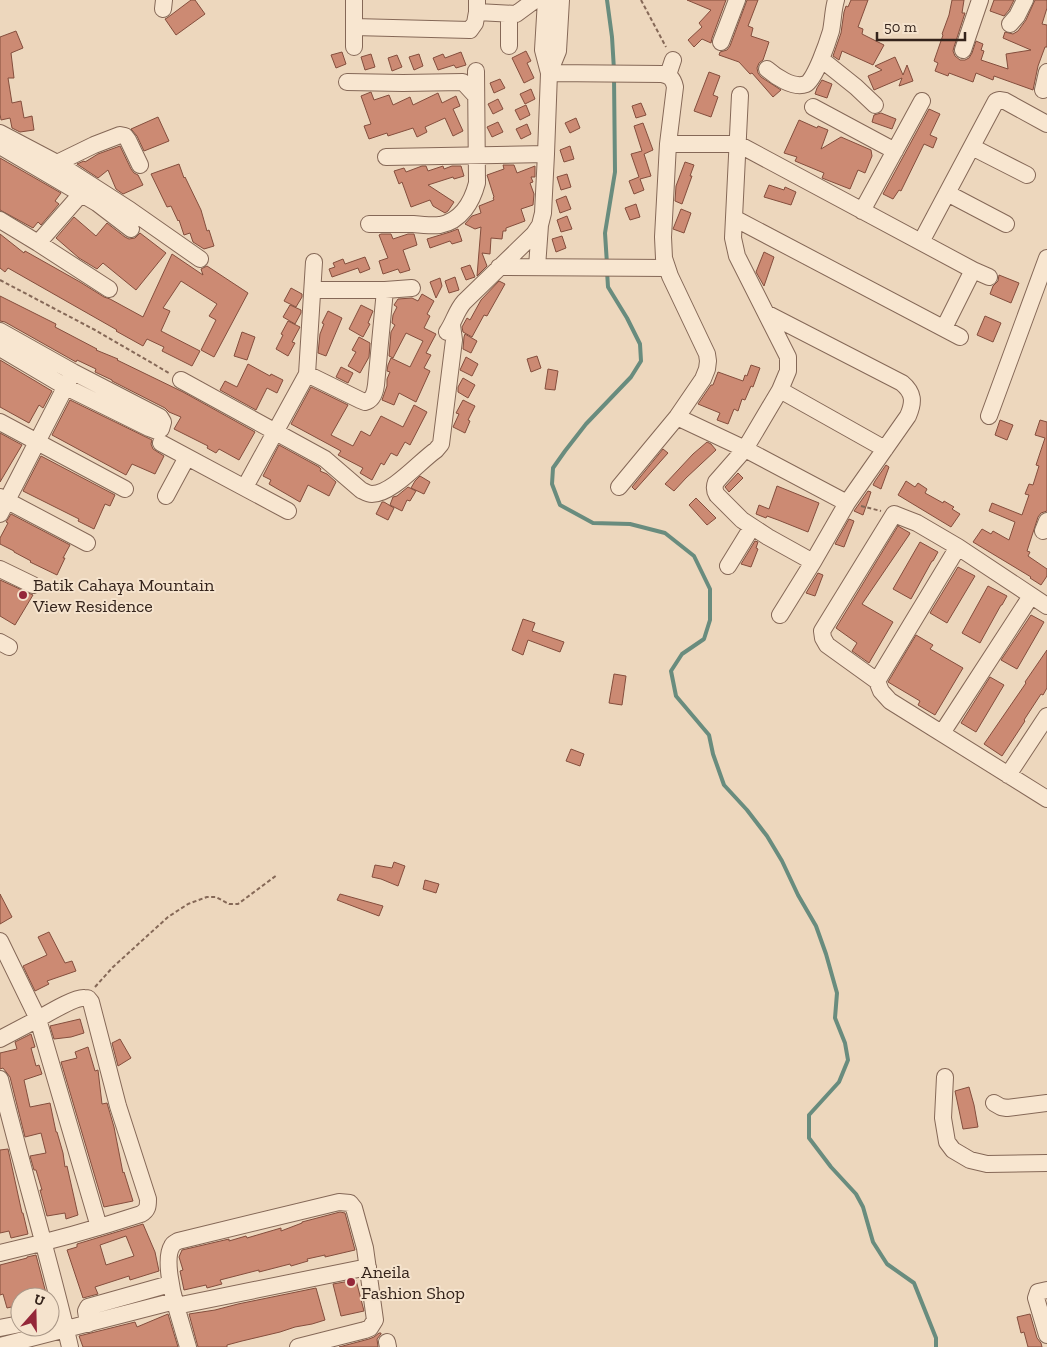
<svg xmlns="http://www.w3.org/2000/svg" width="1047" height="1347" viewBox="0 0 1047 1347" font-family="'Zilla Slab',serif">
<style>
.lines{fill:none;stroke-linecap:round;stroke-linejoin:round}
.stream{stroke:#698c7e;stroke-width:4}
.building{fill:#cc8a73;stroke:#844e3d;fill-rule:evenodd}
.minor-casing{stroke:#856857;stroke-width:18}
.path{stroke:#856857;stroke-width:2;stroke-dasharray:4 2.5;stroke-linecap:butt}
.minor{stroke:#f8e6d0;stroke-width:16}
.poi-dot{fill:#942739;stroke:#f5e3cd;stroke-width:2}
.labels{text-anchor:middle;stroke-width:4;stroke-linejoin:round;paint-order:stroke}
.poi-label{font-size:18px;fill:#34231b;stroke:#f5e3cd;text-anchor:start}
</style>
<rect width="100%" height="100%" fill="#edd7bd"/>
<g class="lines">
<path class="stream" d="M607,0l5,37 2,33
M607,264l-2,-31 10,-61 -1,-95
M607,271l1,16 19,31 13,26 1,17 -10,16 -45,47 -21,27 -12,17 -1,16 8,21 33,18 37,1 35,9 29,23 16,33v31l-6,19 -22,15 -11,17 5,25 33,39 4,19 11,31 23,25 20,26 15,25 16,34 18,31 10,28 11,39 -2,25 10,25 3,17 -9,22 -30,33v23l22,29 25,27 7,13 10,35 14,22 27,19 22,55v9"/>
</g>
<path class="building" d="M191,0h4l10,14 -29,21 -11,-16 2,-1z
M687,0h39l-14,38 -1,5 -9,-4 -8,8 -6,-7 14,-13 -3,-4 12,-13z
M747,0h11l-10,26 5,2 -2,8 18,6 -6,18 -4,3 -2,5 1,5 3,4 20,13 -8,7 -21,-24 -2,1 -11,-12 -20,-7 1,-3 7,-2 3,-4z
M851,0h17l-10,27 5,2 -1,5 22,11 -11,20 -31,-14 -3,9 -6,-4 8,-23 3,-21 2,-6 2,1z
M952,0h12l-2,13h3l-11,34 -1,4 2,5 5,4h5l4,-2 3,-5 4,-12 7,3 -2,6 3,1 -3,9 27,9 -2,-15 25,-4 -28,-12 2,-6 8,2 5,-3 8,-11 9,-20h12v8l-5,16 5,1v22h-2l-7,19 -5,24 -39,-14 -1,4 -17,-7 -3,9 -24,-9 -1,3 -13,-5 3,-8 -4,-2 9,-26 -1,-1 7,-19z
M994,0h20l-5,10 -5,6 -14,-5z
M16,31l7,17 -12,5 3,25h-6l4,25 9,-2 3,17 8,-2 2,14 -14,2 -8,-4 -2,-10 -9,2 -1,-6v-77z
M526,51l5,10 -4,2 7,15 -10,5 -12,-25z
M342,52l4,12 -10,4 -5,-13z
M461,52l5,13 -10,3 -2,-3 -16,5 -5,-12 10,-4 2,4z
M371,54l4,13 -10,3 -4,-13z
M419,54l4,12 -9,4 -5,-13z
M397,55l5,12 -10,4 -4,-13z
M895,57l8,18 4,-10 6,16 -14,5 3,-8 -28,12 -6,-14 14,-6 -7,-4z
M709,72l11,4 -7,19 5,2 -7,20 -17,-6z
M500,79l5,9 -11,5 -4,-10z
M822,80l10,4 -5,14 -12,-4 2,-6z
M531,89l4,10 -10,5 -5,-10z
M371,92l3,8 15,-5 4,10 17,-8 3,8 25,-12 4,10 14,-7 4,10 -7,3 10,22 -10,5 -8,-18 -20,9 2,5 -10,5 -4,-9 -25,8 -1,-3 -18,6 -5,-13 7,-2 -10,-28z
M498,99l5,10 -10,5 -5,-10z
M641,103l5,12 -10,3 -4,-12z
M526,105l4,10 -10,5 -5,-10z
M929,109l11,5 -10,21 7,3 -4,10 -9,-4 -23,47 -2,-1 -6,9 -10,-5z
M881,113l15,6 -4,10 -20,-7 2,-7z
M158,117l11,24 -25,10 -7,-15 -6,-7z
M576,118l4,10 -10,5 -5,-10z
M799,120l18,8 1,-2 10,4 -7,19 20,-12 30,13 1,6 -7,17 -7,-3 -8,19 -28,-11 2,-5 -29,-12 2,-4 -13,-4z
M498,122l5,10 -11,5 -5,-10z
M643,123l10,27 -9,4 7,22 -11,3 4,11 -10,4 -5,-13 10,-4 -8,-23 11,-3 -8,-25z
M527,124l4,10 -10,5 -5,-10z
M120,146l11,23 3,4 4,2 5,10 -20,9 -7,-5 -8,-19 -10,8 -21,-14 7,-3 1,1 13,-8z
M570,146l4,13 -10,3 -4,-12z
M0,158l61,35 -6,8 4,3 -18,21 -3,-3 -5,6 -33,-18z
M685,162l9,3 -4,11h2l-10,28 -7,-3 1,-15z
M179,164l5,14 1,-1 16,33 6,21 2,-1 5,16 -10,3 -11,-7 -3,-9 -6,2 -5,-15 -1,1 -7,-15 -4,1 -16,-33z
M503,165h11l3,8 18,-7v11h-4l2,5 -3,1 4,11 -1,11 -12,4 4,12 -19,7v3h-3l-1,8 -11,-1 -1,16 -8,-1 5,13 -10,10 4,-49 -6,2 -10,-5 7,-8 9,-3 -2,-7 15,-6 -1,-2 1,-1 -7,-22 17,-6z
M422,166h4l2,5 15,-5 1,3 8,-3h9l3,10 -10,3 -1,-2 -25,8 26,17 -6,9 -3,2 -12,-7 -3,-6 -19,7 -9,-25 -3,2 -5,-13 10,-3 2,4z
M567,174l4,13 -10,3 -4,-13z
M769,185l15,5 1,-3 11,5 -5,13 -27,-8z
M566,196l5,13 -11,4 -4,-13z
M636,204l4,13 -10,3 -5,-12z
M681,209l10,4 -7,20 -11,-4z
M567,216l5,13 -11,3 -4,-12z
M74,217l22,19 11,-13 18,14 4,2 6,-1 5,-5 26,20 -30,37 -33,-27 -6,6 -18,-11 -23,-20z
M458,229l4,12 -10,3 -2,-3 -20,7 -3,-9 23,-7z
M0,234l24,19 1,-2 55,31 24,15 6,2 33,18 29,-63 31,21 -2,-6 6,-3 41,27 -34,64 -13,-7 15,-30 -7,-4 8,-12 -36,-23 -18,27 7,3 -9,20 39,20 -8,15 -30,-15 2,-4 -17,-8 -4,7 -27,-15 1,-1 -109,-62 -3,4 -5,-4z
M381,234h10l2,5 15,-5h6l3,11 -14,5 7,20 -10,3 -2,-4 -15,5 -4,-13 9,-3 -9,-23z
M562,236l4,12 -10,4 -4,-13z
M764,252l10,5 -10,29 -8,-14z
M365,257l5,12 -10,4 -2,-5 -26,9 -3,-8 6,-2 -2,-4 10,-4 2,5z
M470,265l5,12 -9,3 -5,-12z
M999,275l20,8 -8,20 -21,-9 3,-8 5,-5z
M455,277l4,13 -10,3 -4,-12z
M440,278l2,8 -6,12 -6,-16z
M499,281l6,3 -18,32 -3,-1 -12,22 -9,-5 -1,-5 5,-9 3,2 11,-20z
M291,288l11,6v3l-6,10 -12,-6z
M422,294l12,7 -7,13 3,2 -6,12 12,6 -10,19 5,2 -7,13 6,3 -14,31 -17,-9 -5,12 -12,-5 5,-14v-7l3,-7 -3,-1 1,-6 3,-7 19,9 13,-26 -17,-8 -13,25 -4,-2 2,-24 4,-7 -3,-2 1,-8 4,-8 -3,-2 4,-6 14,-1 6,3z
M0,296l56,28 -1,3 42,22 -1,1 22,9 -1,1 66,32 72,40 -16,28 -20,-11 -3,4 -9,-5 1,-2 -34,-17 7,-12 -12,-5 -4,-4 -53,-27v-1l-17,-8 1,-3 -19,-9 -1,2 -71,-40 -5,-1z
M290,305l11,5v3l-6,11 -12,-7z
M361,305l12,6 -5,12 2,1 -7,13 -14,-8z
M328,311l14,7 -16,38 -8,-3 2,-19 4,-10 -2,-1z
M985,316l16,7 -8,19 -16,-7z
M288,321l12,6 -8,15 3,1 -7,13 -12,-7 7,-14 -2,-1z
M242,332l13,5 -8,23 -13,-4z
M465,334l12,7 -6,12 -8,-4 1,-12z
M359,337l11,6 -1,14 -9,16 -12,-7 8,-14 -4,-2z
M537,356l4,12 -10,4 -4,-13z
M466,357l12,7 -6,12 -12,-6z
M0,360l52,31 -9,17 -4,-3 -10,18 -29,-16z
M248,364l22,12 1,-2 12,6 -6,13 -10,-5 -11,22 -36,-20 5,-9 12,6z
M751,365l9,3 -7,19 -2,-1 -6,14 -3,-1 -4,12 -4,-2 -6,15 -11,-4 3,-7 -22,-9 13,-19h2l5,-13 25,9 2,-6 2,1z
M341,367l12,6 -5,10 -12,-6z
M548,369l10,2 -3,19 -10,-1z
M463,378l12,7 -7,13 -10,-6v-5z
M311,387l37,18 -17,30 22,11 8,-15 9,5 11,-20 22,11 11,-22 13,7 -17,33 -5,-3 -8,14 -6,-3 -7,12 -3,-2 -9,17 -12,-7 3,-5 -25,-13 3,-4 -50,-27z
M70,400l82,40 -1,4 2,5 11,7 -9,18 -23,-10 -6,11 -74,-40z
M463,400l12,6 -7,14 2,1 -5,12 -12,-6 6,-13 -3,-1z
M1000,420l13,5 -6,15 -12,-5z
M1040,420l7,2v89l-6,2 -3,4 -11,34 3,1 -2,4 19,13v7l-6,9 -11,-7 1,-1 -58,-35 9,-13 9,5 2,-3 16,9 6,-18 -26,-11 3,-8 30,12 7,-20 -4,-1 4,-10 4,1 6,-19 -3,-1 9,-27 -10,-3z
M0,433l22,12 -22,37z
M707,442l4,2 5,6 -30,28 -12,13 -9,-7 28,-30z
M279,445l40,22 2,2 -1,2 7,3 9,8 -7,14 -21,-11 -8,17 -31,-18 2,-4 -8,-4z
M663,449l5,4 -33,37 -3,-3z
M41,456l74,39 -5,11 -5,-2 -11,25 -16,-8 1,-2 -56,-28z
M886,465l3,2 -8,22 -8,-4 2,-4z
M738,473l5,5 -14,14 -4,-5z
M420,476l10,6 -6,12 -13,-6 4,-7z
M906,481l9,6 3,-4 9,6 -2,4 18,10 1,-2 10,6 -2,2 8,5 -9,13 -53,-32z
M777,486l42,17 -11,29 -30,-12 -11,-4 -1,2 -10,-4 3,-9 10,4z
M408,487l8,4 -6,10 -3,-1 -5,11 -12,-6 3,-8 4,-1z
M868,491l3,1 -8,23 -9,-4z
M696,498l20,20 -9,7 -18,-20z
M382,502h2l10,6 -6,12 -12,-6z
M11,514l59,31 -7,13h2l-8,17 -27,-13 1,-1 -17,-9v-1l-14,-7v-6l8,-15 -2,-1z
M849,519l5,2 -10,26 -9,-3z
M898,526l12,7 -1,2 -47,69 31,18 -24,41 -17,-12 5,-8 -21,-15z
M755,541l3,1 -2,6 2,1 -7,18 -10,-3z
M920,542l18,10 -5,9h-1l-21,38 -18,-10z
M958,567l17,9 -28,47 -17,-10z
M818,573l5,2 -8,21 -9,-3z
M0,580l33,15 -18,30 -15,-9z
M988,586l19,10 -5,9h-1l-21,38 -18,-10z
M1031,615l13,7 -27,47 -16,-9z
M523,619l12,4 -3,8 32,11 -4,10 -32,-12 -5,15 -11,-5z
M916,635l17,10 -3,4 33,19 -28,47 -17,-10 2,-4 -32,-19z
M1047,650v38l-4,7 -2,-1 -17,26 1,1 -23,35 -18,-12 42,-61 -1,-1z
M614,674l12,2 -4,29 -13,-2z
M990,677l14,8 -28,47 -15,-9z
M571,749l13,5 -4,12 -14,-5z
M394,862l11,4 -7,20 -17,-7 -9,-2 3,-12 17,3z
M425,880l14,4 -3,9 -13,-4z
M0,894l12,23 -12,7z
M340,894l43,12 -4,10 -42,-16z
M49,932l16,31 7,-2 4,10 -29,10 2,3 -14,7 -12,-25 24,-11 -9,-18z
M80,1019l4,14 -13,4 -17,2 -4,-13z
M31,1034l4,13 -4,1 5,18 3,-1 3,9 -18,6 6,27 20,-4 6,29h1l6,21 2,14 2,-1 11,49 -12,4 -1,-6 -18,3 -7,-26h2l-6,-20h-2l-4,-14 16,-3 -5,-20 -16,4 -15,-60 -7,-9 -3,1v-16l17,-4 -2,-7z
M120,1039l11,19 -13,8 -6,-23z
M88,1047l7,24 3,-1 4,34 5,-1 7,24 9,46 1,-1 9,29 -29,6 -43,-145 16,-4 -2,-6z
M969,1087l5,18 4,22 -15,2 -8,-38z
M8,1149l14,64h1l5,21 -17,4 -2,-7 -9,2v-83z
M340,1212l5,1 10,37 -30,7v-2l-18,4 1,2 -17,5 -1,-2 -31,8v-2l-39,10 2,4 -15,4 -1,-3 -22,5 -4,-19 3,-1 -4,-13 3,-7 47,-11v2l17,-5 1,2 34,-10v3l21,-8v-1z
M143,1224l12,28 4,19 -29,9 -1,-4 -34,11 3,7 -15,4 -16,-48 10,-3v-3zM126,1236l8,20 -28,9 -6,-20z
M36,1255l11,42h-27v8l-13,3 -4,-14 -3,1v-30l27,-7v-1z
M356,1280l8,31 -23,5 -8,-32z
M316,1288l9,32 -13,4 -17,3 -15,5 -38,9 -15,4v2h-29l-9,-33 26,-4 23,-6z
M168,1314l10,33h-95l-4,-11 56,-14 2,5z
M1030,1314l7,24 4,5 1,4h-14l-4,-15 -3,1 -4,-16z
M379,1333h2v1l-4,5 1,8h-39l30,-8 5,-2z"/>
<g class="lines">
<g class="minor-casing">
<path id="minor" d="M477,0v12l39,2 19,-14
M163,9l1,-9
M1010,24l7,-8 8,-16
M354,27l116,3 5,-7 2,-11
M721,42l16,-42
M509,46v-32
M354,47v-47
M963,50l17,-50
M821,59l35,28 19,18
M767,69c8,7 26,20 39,15 9,-4 22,-43 25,-53 2,-10 2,-21 5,-31
M549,73l113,1c8,2 11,4 13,13l-7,57h70l235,126 -29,58
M549,73l9,-22 3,-51
M668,75l5,-15
M347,82l56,1 60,-1 12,13
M1043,90l4,-18
M740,95l-7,143 4,18 51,101v14l-8,19 -35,59 -29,33c-2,5 -2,8 1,13l25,25 26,17 45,25
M813,107l82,44
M0,133l57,30 73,47 70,49
M0,146l97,57 34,26
M972,147l55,28
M386,157l160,-3 3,-81 -6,-23 3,-50
M57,163l37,-18 26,-10 5,1 3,4 12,25
M947,193l59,31
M862,211l60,-110
M734,218l226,119
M0,220l38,23 43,-49
M369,224c15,0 29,0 44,0 9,1 18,2 27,1 21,-4 32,-23 37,-42l-1,-112
M921,242l75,-141 3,-1 6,1 42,23
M38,243l71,46
M499,267l168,1
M537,267l3,-42
M973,270l16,7
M313,290h72l27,-2
M766,313l136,70c12,10 12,19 6,33l-61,87 -34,59 -33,53
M0,331l73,41 87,45 3,5 -2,7 -4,2 -8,-3 -83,-41 -66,-39
M447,332c7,-10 9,-21 17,-30l70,-68 6,-9 3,-12 3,-59
M307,374l53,26 5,2c8,-2 10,-9 11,-17l9,-95
M181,380l144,79 36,31c4,2 7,4 11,4 20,0 48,-33 64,-44l5,-6 13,-104 -2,-15
M780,390l105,59
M989,416l58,-158
M677,417l68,32 102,54
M0,422l125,67
M161,443l127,68
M245,487l62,-113 7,-112
M619,487l58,-70 26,-38 4,-10 1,-8 -1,-7 -37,-78 -6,-18 -1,-21 5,-93
M166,496l21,-39
M0,497l87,46
M0,514l70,-136
M1043,531l4,-10
M728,566l24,-39
M0,569l33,16
M1047,606l-89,-59 -41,-24 -23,-9 -72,117 1,7 4,7 50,36 4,10 9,10 157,98
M0,642l9,5
M877,681l81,-134
M942,733l89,-137
M1008,775l39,-59
M0,941l38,78 -38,20
M945,1077l-2,41 4,24 6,8 17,10 17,4 60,-1
M0,1079c22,89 49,178 70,268
M994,1103l7,4 6,1 40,-5
M0,1253c48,-11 95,-24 141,-39 7,-4 7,-8 7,-15l-30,-93 -27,-104c-3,-4 -2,-4 -7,-4 -9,-1 -37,16 -46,21l61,208
M1047,1290l-9,2 -2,6 11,37
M176,1306c-4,-14 -12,-48 -4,-60 1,-3 3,-3 6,-5l161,-39 11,1 4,5 11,40 10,72 -5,8 -5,2 -67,17
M88,1324l-2,-13 2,-4 82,-23
M0,1328l20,-4
M387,1342l1,5
M0,1346l175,-45
M188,1347l-12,-41 192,-39"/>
</g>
<path class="path" d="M641,0l25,47
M0,280l95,50 74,43
M861,506l20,5
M95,987l18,-20 55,-50 20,-13 19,-7h9l13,7h9l39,-29"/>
<use href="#minor" class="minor"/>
</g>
<g class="poi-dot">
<circle cx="23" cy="595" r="5"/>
<circle cx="351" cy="1282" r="5"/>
</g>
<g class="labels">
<g class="poi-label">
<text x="33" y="591">Batik Cahaya Mountain<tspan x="33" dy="21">View Residence</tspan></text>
<text x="361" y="1278">Aneila<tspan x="361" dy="21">Fashion Shop</tspan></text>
</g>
</g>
<g transform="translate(35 1312) rotate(20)"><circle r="24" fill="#f5e3cd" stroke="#a89686"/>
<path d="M0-4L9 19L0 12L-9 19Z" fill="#942739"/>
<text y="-8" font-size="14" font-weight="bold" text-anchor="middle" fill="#34231b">U</text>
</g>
<path d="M877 32v8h88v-8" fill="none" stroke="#34231b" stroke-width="2.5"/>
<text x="884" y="32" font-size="15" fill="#34231b" stroke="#f5e3cd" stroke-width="4" paint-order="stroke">50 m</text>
</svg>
